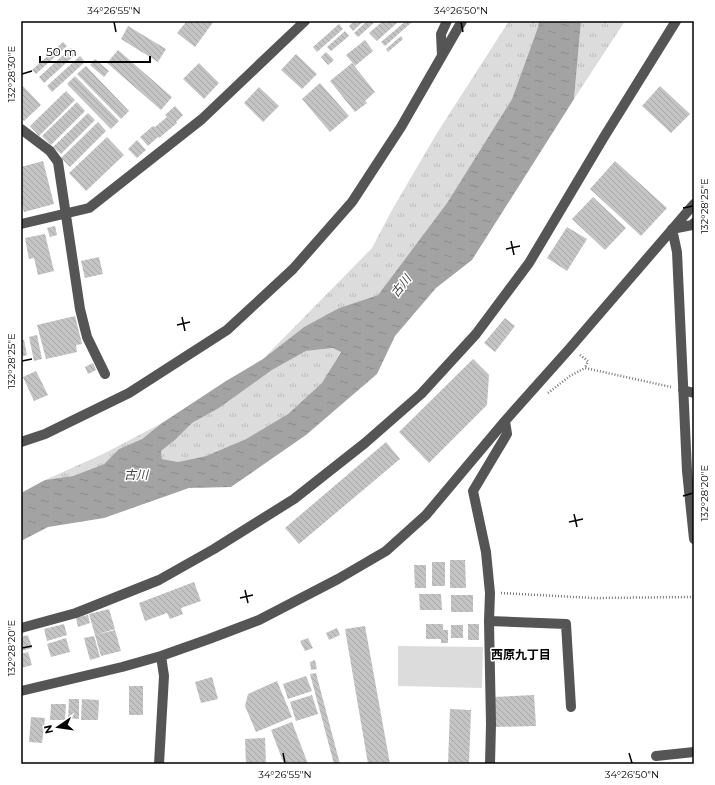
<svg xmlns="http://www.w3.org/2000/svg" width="715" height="785" viewBox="0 0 715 785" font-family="Montserrat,'Noto Sans JP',sans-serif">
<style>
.grass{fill:url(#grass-tufts)}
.pitch{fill:#dcdcdc}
.water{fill:url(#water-ripples);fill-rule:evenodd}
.building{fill:url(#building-back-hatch)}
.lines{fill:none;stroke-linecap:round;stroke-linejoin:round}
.path{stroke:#777;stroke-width:2.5;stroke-dasharray:1 2;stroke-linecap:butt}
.minor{stroke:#555;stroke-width:10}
.ticks{fill:none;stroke:#000;stroke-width:1.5}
.labels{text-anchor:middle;stroke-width:3;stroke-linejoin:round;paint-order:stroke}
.water-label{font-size:12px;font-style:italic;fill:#444;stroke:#fff}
.neighbourhood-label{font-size:12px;font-weight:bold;fill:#000;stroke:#fff}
.neatline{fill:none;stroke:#000;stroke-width:1.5}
.ticks-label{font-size:10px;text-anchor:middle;fill:#000}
</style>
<defs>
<pattern id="grass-tufts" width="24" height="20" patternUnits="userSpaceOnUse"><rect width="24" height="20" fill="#dcdcdc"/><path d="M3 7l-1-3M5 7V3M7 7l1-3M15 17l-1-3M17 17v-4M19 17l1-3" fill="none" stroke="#bbb"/></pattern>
<pattern id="water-ripples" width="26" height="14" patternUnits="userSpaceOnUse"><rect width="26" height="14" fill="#a3a3a3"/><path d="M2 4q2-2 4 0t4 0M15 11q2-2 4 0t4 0" fill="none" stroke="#8b8b8b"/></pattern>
<pattern id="building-back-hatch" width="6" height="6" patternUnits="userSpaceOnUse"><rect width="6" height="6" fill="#c4c4c4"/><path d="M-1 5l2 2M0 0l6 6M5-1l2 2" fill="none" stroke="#a7a7a7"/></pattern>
</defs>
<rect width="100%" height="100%" fill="#fff"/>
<path class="grass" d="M509,21h30l-1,6 -26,72 -65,104 -69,92 -39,13 -35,19 -41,32 109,-111 20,-38 45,-77z
M581,21h44l-51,78z
M333,348l8,3 -18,32 -35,31 -42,25 -40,17 -28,6 -16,-3 -1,-8 14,-11 17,-17 27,-15 53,-38 34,-19z
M162,423l-20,16 -23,10 -15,15 -31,12 -28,4 58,-26z"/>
<path class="pitch" d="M398,646l85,1 -1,41 -84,-2z"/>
<path class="water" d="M539,21h42l-7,78 -102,161 -36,28 -41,48 -18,38 -71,61 -75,52 -42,1 -85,30 -56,9 -27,14v-48l24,-13 28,-4 31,-12 15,-15 23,-10 20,-16 64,-42 37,-22 41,-32 35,-19 39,-13 69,-92 65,-104 26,-72zM333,348l8,4 -19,31 -34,31 -42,25 -40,17 -28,6 -16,-3 -1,-8 14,-11 17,-17 27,-15 53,-38 34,-19z"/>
<path class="building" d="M187,21h27l-19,26 -18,-14z
M354,21h10l-11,10 -4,-5z
M367,21h9l-18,16 -4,-4z
M383,21h16l-22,20 -8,-8z
M406,21h7l-28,25 -4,-4z
M339,24l4,5 -26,23 -4,-5z
M128,26l38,23 -8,13 -37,-23z
M345,31l4,5 -18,15 -4,-4z
M401,36l2,3 -15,13 -2,-3z
M365,40l8,11 -18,15 -9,-11z
M63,42l4,4 -31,28 -4,-4z
M71,48l5,6 -32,29 -5,-6z
M118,50l54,47 -11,13 -54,-47z
M326,52l8,8 -6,5 -7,-8z
M296,54l21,20 -15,15 -21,-19z
M80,56l5,6 -33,30 -5,-6z
M95,59l14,12 -5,6 -14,-12z
M199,63l20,20 -15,16 -21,-20z
M352,63l23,29 -10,9 2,2 -12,9 -25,-31z
M86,66l43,45 -8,8 -44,-45z
M75,76l44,45 -8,8 -44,-45z
M320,83l29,33 -19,16 -28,-33z
M23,86l18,19 -17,16 -3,-3v-30z
M660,86l30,28 -19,19 -29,-27z
M259,87l20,19 -16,16 -19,-19z
M66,91l9,9 -36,36 -9,-10z
M77,102l8,9 -34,34 -9,-9z
M175,106l8,9 -7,7 1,1 -18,15 -1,-1 -10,9 -8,-9 13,-11 2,1 12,-10 -2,-2z
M88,113l7,7 -34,34 -8,-7z
M98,122l8,9 -36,36 -9,-9z
M107,137l17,18 -38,36 -17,-18z
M137,140l9,10 -9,8 -9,-9z
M43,161l11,43 -30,8 -3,-11v-34z
M615,161l52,47 -26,28 -51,-47z
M593,197l33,31 -21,22 -33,-31z
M55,226l2,9 -7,2 -3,-9z
M567,227l20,12 -20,32 -20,-13z
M45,234l9,37 -16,4 -4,-17 -5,1 -4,-21z
M99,257l4,17 -18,4 -4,-17z
M75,316l7,28 -6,1 1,7 -31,7 -9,-34z
M505,318l10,8 -20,26 -11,-9z
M37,335l5,24 -8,2 -5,-24z
M21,340h3l3,15 -6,2z
M473,359l16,16 -2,30 -58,58 -30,-31z
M93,363l3,7 -8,4 -3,-7z
M36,371l12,24 -14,6 -11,-24z
M386,442l14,17 -101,85 -14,-16z
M450,560h15l1,28h-16z
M432,562h13v24h-13z
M414,565h12v23h-11z
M194,582l7,19 -20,7 2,6 -13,5 -3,-6 -22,8 -6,-18z
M419,594h22l1,16h-22z
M451,595h22v17h-22z
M109,609l6,20 -20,6 -6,-21z
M88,615l2,8 -12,4 -2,-9z
M64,624l3,11 -20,6 -3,-12z
M426,624h17v6h5v13h-7v-4h-15z
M468,624h11v16h-11z
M451,625h12v13h-12z
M365,626l25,138h-22l-23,-135z
M337,628l3,7 -11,5 -3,-7z
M115,630l6,21 -20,5 -6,-21z
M28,635l4,13 -11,3v-14z
M94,636l6,21 -10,3 -6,-22z
M66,638l4,14 -19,5 -4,-13z
M308,638l5,10 -8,3 -5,-10z
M28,652l4,13 -11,3v-14z
M315,660l2,9 -6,1 -1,-8z
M316,673l24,91h-6l-24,-90z
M306,676l6,15 -24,8 -5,-15z
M212,677l6,22 -17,4 -6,-21z
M277,681l15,36 -36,15 -11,-26 3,-12z
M129,686h14v29h-14z
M312,695l6,19 -22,7 -6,-19z
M534,695l2,31 -42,1 -1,-30z
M69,699h10v20l-11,-1z
M82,699l17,1 -1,20h-17z
M51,704h15l-1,16h-15z
M450,709l21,1 -2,54h-21z
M31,717l14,1 -3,25 -13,-1z
M292,722l16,42h-24l-13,-34z
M265,738l1,26h-20l-1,-25z"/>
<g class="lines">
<path class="path" d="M580,355l8,6 -3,7
M548,393l22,-17 15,-8 86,19
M501,593l92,5 101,-1"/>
<path class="minor" d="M442,56l-1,-22 6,-13
M21,129l29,22 8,11 22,147 7,28 18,37
M694,223l-2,2 -20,4 5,23 10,219 7,68
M21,224l68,-16 113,-89 103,-98
M683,390l11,3
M21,442l24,-8 84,-41 98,-63 66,-61 59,-67 49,-75 61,-106
M489,621l77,3 5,83
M21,628l55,-15 83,-33 55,-31 80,-50 71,-56 56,-49 55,-60 53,-71 75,-126 72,-116
M21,691l101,-24 39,-11 48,-17 50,-19 79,-41 48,-28 40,-36 79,-94 65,-73 124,-144
M656,756l38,-4
M159,764l5,-88 -3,-20
M490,764l1,-40 -2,-103 1,-28 -4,-41 -13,-61 34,-57 -2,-13"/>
</g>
<path class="ticks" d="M114,22l2,10M461,22l2,10M22,74l10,-3M683,208l10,-2M511,241l3,14M506,249l14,-3M182,317l3,14M177,325l13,-3M22,361l10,-2M683,496l10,-3M574,514l3,13M569,522l14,-3M245,590l3,13M240,598l13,-3M22,648l10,-2M283,753l2,10M629,753l3,10"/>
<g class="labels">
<g class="water-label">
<text transform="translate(401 286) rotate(-52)" y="4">古川</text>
<text x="136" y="479">古川</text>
</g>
<g class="neighbourhood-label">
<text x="521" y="659">西原九丁目</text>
</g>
</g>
<rect width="715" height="785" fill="none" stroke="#ffffff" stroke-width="44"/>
<g transform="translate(58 727) rotate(257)" stroke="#ffffff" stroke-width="3" paint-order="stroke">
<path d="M0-3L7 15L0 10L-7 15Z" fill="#000000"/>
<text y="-6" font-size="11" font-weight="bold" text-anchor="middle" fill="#000000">N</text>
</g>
<path d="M40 56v6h110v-6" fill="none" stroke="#000000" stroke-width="2"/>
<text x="46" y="56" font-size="12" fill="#000000" stroke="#ffffff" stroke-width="3" paint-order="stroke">50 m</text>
<rect x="22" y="22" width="671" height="741" class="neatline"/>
<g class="ticks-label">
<text x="114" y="14">34°26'55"N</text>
<text x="461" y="14">34°26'50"N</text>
<text transform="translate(11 74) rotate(-90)" y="4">132°28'30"E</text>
<text transform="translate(704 206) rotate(-90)" y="4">132°28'25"E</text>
<text transform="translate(11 361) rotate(-90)" y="4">132°28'25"E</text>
<text transform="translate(704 493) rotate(-90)" y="4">132°28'20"E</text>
<text transform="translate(11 648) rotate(-90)" y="4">132°28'20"E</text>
<text x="285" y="778">34°26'55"N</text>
<text x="632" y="778">34°26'50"N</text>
</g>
</svg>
